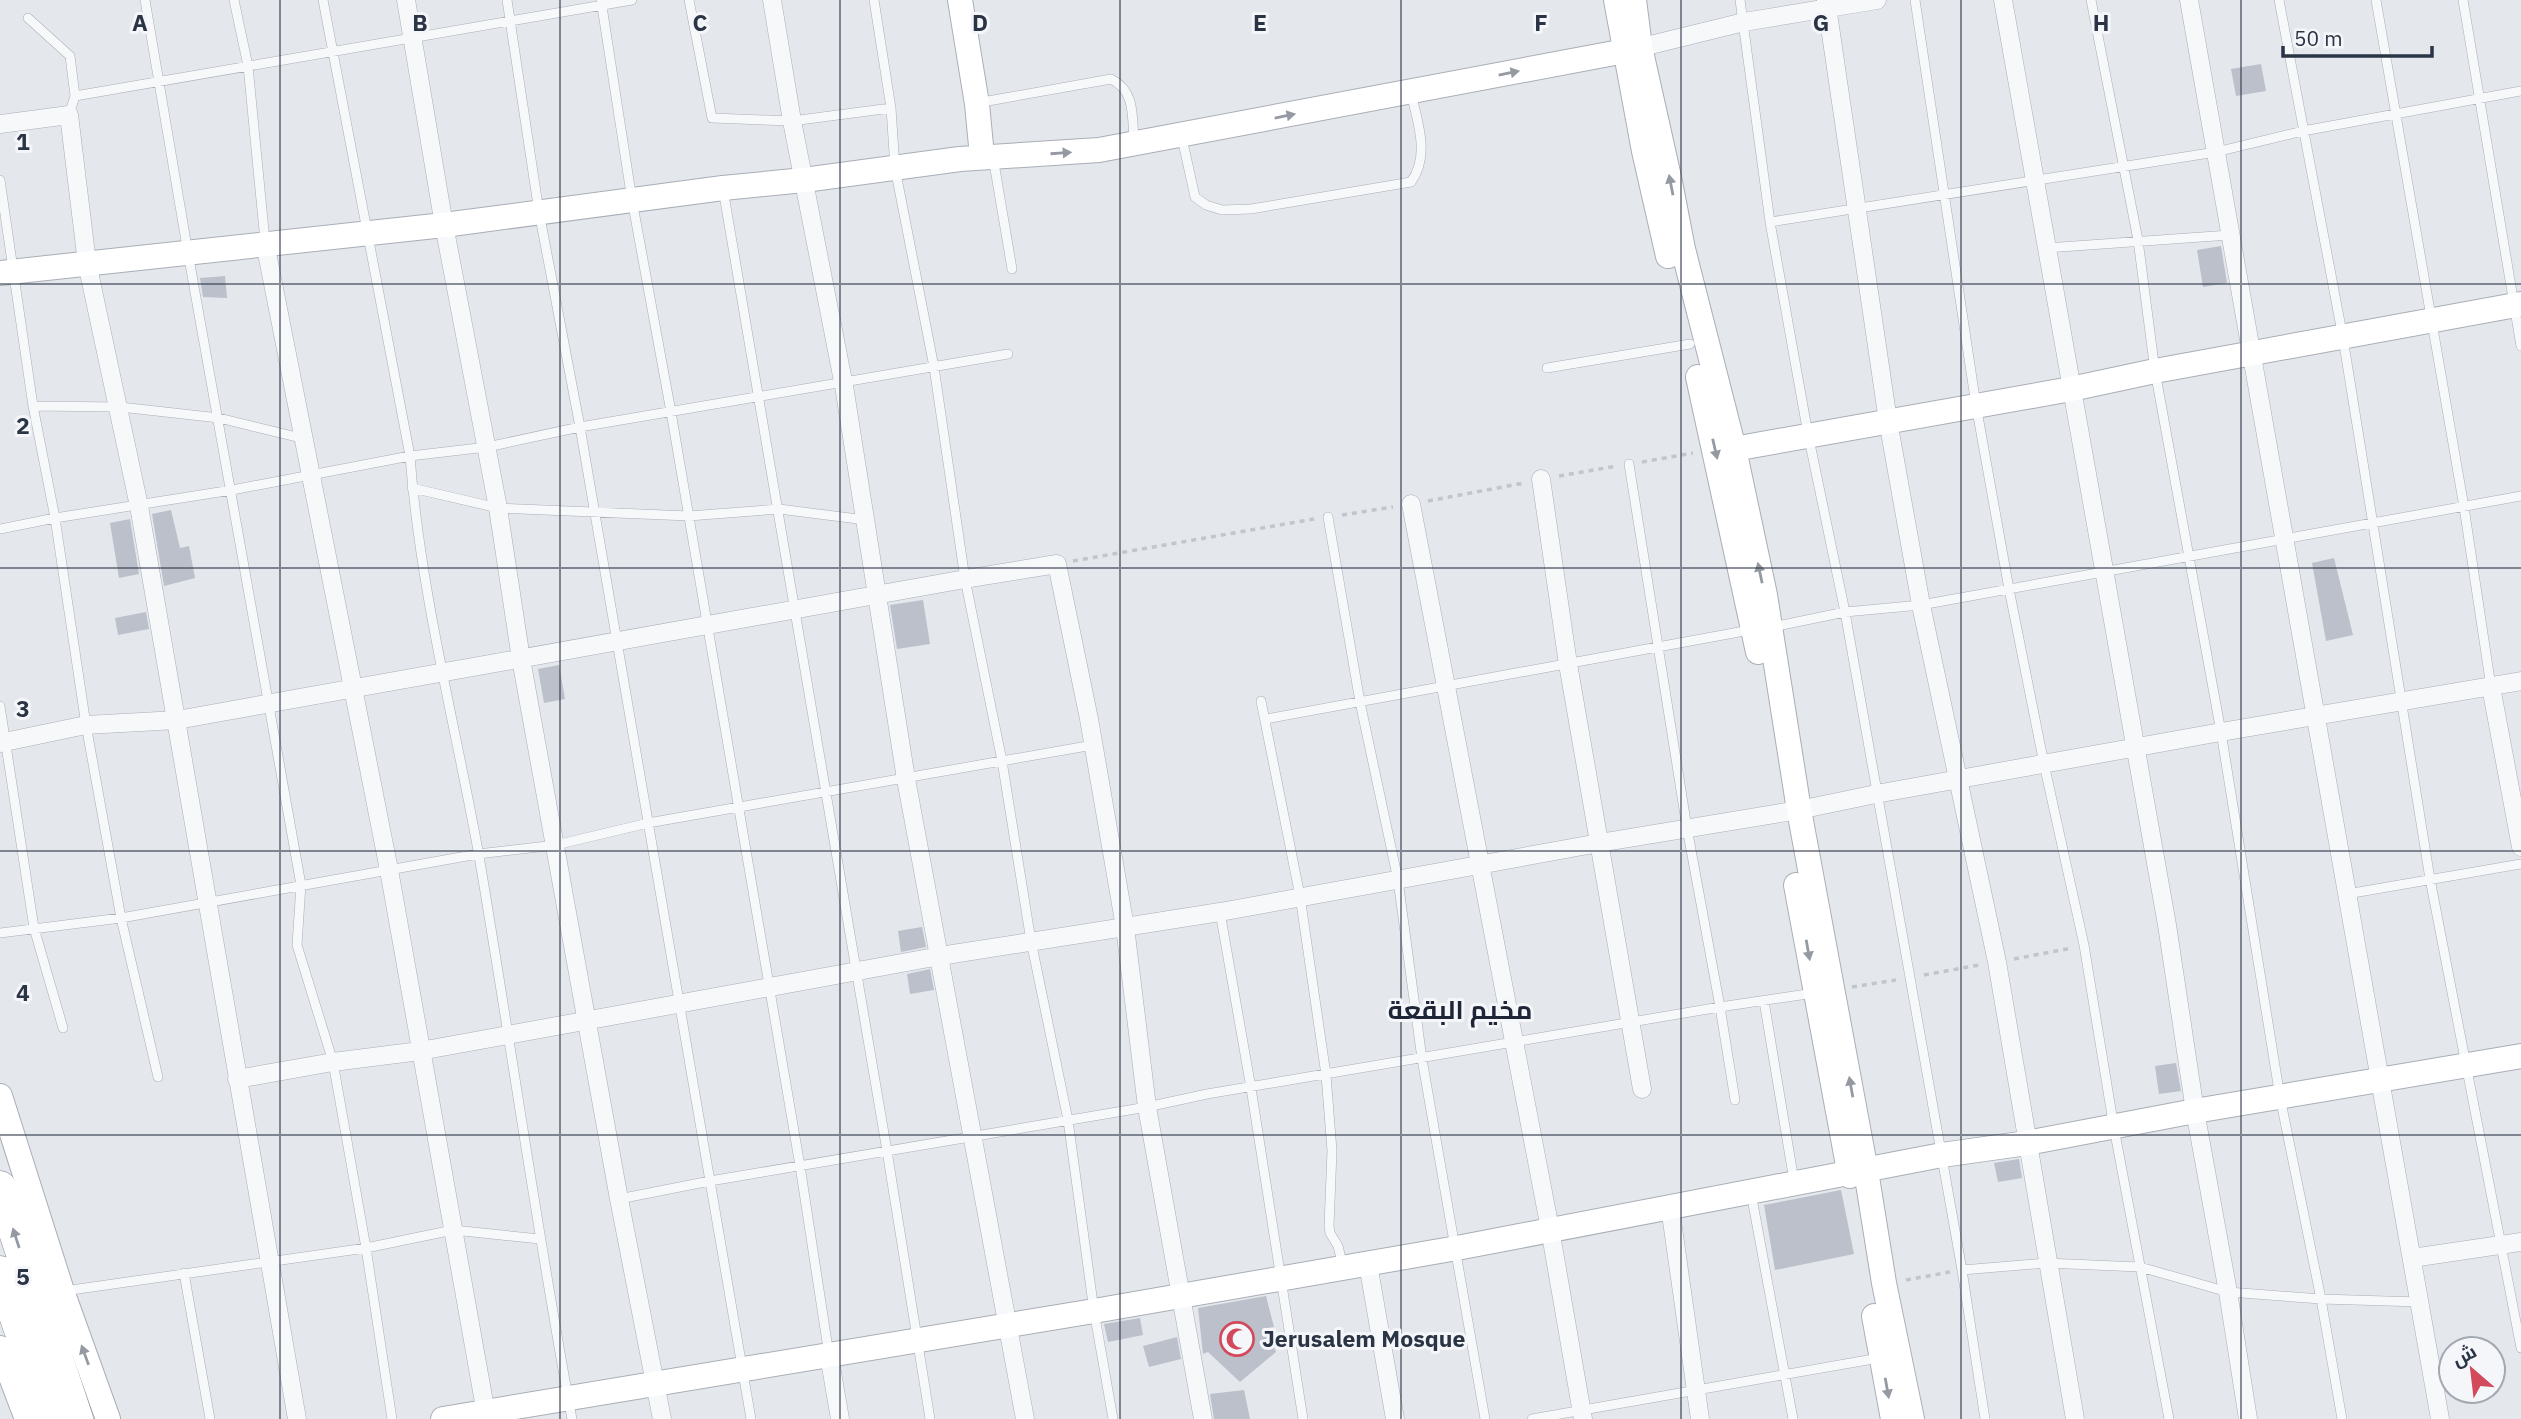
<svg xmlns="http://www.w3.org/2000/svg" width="2521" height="1419" viewBox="0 0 2521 1419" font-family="'IBM Plex Sans',Cairo,sans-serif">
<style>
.building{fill:#bbc0ca}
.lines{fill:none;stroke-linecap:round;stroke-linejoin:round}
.lane-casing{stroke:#a9aeb7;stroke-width:10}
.street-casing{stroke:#a9aeb7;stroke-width:19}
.secondary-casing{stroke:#a9aeb7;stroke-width:26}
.highway-casing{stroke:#8b94a3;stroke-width:33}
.path{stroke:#c2c5cb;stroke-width:3.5;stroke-dasharray:5 5;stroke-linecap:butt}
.lane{stroke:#f7f8fa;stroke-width:9}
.street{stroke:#f7f8fa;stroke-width:18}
.secondary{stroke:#fff;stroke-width:24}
.highway{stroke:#fff;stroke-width:32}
.oneway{fill:#959aa2}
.grid{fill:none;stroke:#2b3445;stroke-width:2;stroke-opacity:0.55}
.labels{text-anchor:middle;stroke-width:6;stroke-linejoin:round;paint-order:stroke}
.poi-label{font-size:23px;font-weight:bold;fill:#2b3445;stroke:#f4f6f9;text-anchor:start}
.quarter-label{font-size:26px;font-weight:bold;fill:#1d2536;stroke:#f4f6f9}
.grid-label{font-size:23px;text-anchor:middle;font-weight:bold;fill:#2b3445;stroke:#f4f6f9;stroke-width:6;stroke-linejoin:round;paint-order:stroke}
</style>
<rect width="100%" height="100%" fill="#e4e7ec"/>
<path class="building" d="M2261,64l5,27 -30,5 -5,-27z
M2221,246l6,37 -24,4 -6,-37z
M225,276l2,22 -24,-1 -3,-19z
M171,510l9,38 9,-2 6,32 -31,8 -12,-72z
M130,519l9,55 -20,4 -9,-55z
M2334,558l19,77 -27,6 -14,-78z
M923,600l7,44 -33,5 -7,-44z
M146,612l3,17 -31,6 -3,-17z
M559,665l6,34 -21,4 -6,-34z
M922,927l4,20 -25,5 -3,-21z
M930,969l4,21 -24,4 -3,-20z
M2176,1063l5,28 -22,3 -4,-28z
M2019,1159l3,19 -24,4 -4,-19z
M1841,1190l13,64 -79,16 -11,-65z
M1266,1296l8,31 -7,1 9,24 -36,30 -32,-30 -5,2 -5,-46z
M1140,1318l3,17 -35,7 -4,-18z
M1177,1337l4,22 -32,8 -6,-21z
M1244,1390l6,29h-36l-4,-25z"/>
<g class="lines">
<g class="lane-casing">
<path id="lane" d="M145,0l43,253 113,632 -4,60 36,117 33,186 26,171
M234,0l14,66 17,175
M323,0l87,456c10,135 45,267 69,400 32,188 58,376 93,563
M507,0l32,212 41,215 171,992
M601,0l31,200 39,212 129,754 29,189
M689,0l23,118 80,3 99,-13
M874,0l17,108 4,60 39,199 31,212 37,182 29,180 37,179 26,191 19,108
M1740,0l30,222 38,212 37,178 117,658 23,149
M1915,0l61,405 33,184 35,175 40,181 30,183 55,291
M2091,0l47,240 17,131 66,361 59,365 41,202 21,120
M2279,0l64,338 87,541 91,469
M2376,0l88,507 27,180
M2463,0l58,346
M28,18l42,38 5,40 -6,19
M75,96l557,-96
M988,101l123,-22c25,12 21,39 23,63
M1182,138l13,59 11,8 16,5 29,-1 160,-27c19,-26 7,-59 0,-89
M993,157l19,112
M0,180l33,226 22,112 31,207 35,193 37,159
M723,189l164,962 43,268
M1770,222l446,-70 87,-21 218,-40
M2046,248l184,-13
M1547,368l143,-24
M33,406l87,1 99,11 86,21
M1629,464l58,364 33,179 15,93
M412,488l86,20 191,8 90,-7 87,11
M1328,517l32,185 38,178 24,179 63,360
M0,529l55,-11 177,-28 178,-34 77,-9 93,-20 428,-73
M1773,627l72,-15 76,-7 600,-109
M1261,701l39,195 26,179 6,76 -3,75 1,7 8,13 5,21
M0,706l34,222 29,100
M1266,719l484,-89
M2347,894l174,-30
M1220,912l31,176 52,331
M0,933l121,-15 357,-64 78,-9 92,-22 445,-78
M1764,1001l30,180
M1751,1193l42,226
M619,1199l91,-18 437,-74 60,-13 513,-87 94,-14
M1962,1270l84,-7 94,4 88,25 93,7 99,3
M184,1273l26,146
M64,1291l302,-43 87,-18 87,9
M1532,1419l347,-61"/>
</g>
<g class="street-casing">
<path id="street" d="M406,0l38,225 54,283 23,151 98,540 43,220
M772,0l20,121 52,265 62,393 119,640
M1826,0l62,421 33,184 76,357 78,457
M2003,0l164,925 28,186 33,181 20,127
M2189,0l251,1419
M1630,50l114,-28 133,-22
M0,124l69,-9 18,148 52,243 158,913
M265,243l124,627 98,549
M1541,479l27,185 74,425
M1411,504l139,725 33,190
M2491,687l30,160
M0,743l86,-18 91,-5 788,-141 92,-15 32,155 36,208 22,180 56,312
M237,1079l96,-17 87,-11 520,-95 280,-44 379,-69 200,-33 77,-16 345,-62 300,-51
M1670,1207l30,212
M2412,1258l109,-16
M1368,1264l27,155
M829,1355l11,64"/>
</g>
<g class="secondary-casing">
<path id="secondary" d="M960,0l17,104 5,52
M1616,0l28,151 24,105
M1634,0l6,47 29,130 14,72 51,200 31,146 34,215 67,361 18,112 28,136
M0,273l444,-48 279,-37 81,-8 156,-21 139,-9 526,-99
M1698,377l60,275
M1734,449l337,-60 84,-18 366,-67
M1796,885l54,291
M0,1096l62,195 46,128
M1874,1316l19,103
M0,1348l27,71
M443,1419l651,-108 363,-63 485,-93 85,-12 168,-32 326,-55"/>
</g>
<g class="highway-casing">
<path id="highway" d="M0,1187l77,232
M0,1272l51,147"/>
</g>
<path class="path" d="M1642,462l51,-9
M1559,476l58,-10
M1428,501l96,-18
M1342,515l51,-8
M1073,561l241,-42
M2014,959l58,-11
M1924,975l55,-10
M1852,987l44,-7
M1906,1280l44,-8"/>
<use href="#lane" class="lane"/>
<use href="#street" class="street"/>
<use href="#secondary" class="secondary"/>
<use href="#highway" class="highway"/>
</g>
<defs><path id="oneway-solid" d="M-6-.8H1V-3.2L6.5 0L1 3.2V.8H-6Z" transform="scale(1.75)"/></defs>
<g class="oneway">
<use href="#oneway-solid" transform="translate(1509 73) rotate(-11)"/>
<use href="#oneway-solid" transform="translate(1285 116) rotate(-11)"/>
<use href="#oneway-solid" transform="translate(1061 153) rotate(-4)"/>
<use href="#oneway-solid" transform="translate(1671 185) rotate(-101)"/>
<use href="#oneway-solid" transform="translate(1715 449) rotate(77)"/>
<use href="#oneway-solid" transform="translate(1760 573) rotate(-102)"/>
<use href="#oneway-solid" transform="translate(1808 950) rotate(80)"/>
<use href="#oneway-solid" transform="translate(1851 1087) rotate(-100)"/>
<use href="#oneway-solid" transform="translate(16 1238) rotate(-108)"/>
<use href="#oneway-solid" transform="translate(85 1355) rotate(-110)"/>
<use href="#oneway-solid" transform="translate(1887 1388) rotate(80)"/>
</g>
<path class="grid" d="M280,0v1419M560,0v1419M840,0v1419M1120,0v1419M1401,0v1419M1681,0v1419M1961,0v1419M2241,0v1419M0,284h2521M0,568h2521M0,851h2521M0,1135h2521"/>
<defs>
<g id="mosque-ring" transform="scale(1.75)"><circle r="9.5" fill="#f4f6f9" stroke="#d1495b" stroke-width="1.5"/><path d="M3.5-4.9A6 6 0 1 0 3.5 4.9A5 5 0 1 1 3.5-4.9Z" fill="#d1495b"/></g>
</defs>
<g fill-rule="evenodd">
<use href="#mosque-ring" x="1237" y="1339"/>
</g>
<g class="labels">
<g class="poi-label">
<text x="1262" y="1347">Jerusalem Mosque</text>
</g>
<g class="quarter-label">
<text x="1460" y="1019">مخيم البقعة</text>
</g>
</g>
<g class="grid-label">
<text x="140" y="31">A</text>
<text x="420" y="31">B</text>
<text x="700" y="31">C</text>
<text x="980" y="31">D</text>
<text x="1260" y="31">E</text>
<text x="1541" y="31">F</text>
<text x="1821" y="31">G</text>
<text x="2101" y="31">H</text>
<text x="23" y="150">1</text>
<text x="23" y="434">2</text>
<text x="23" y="717">3</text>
<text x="23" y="1001">4</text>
<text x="23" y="1285">5</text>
</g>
<g transform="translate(2472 1370) rotate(332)"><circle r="33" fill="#f4f6f9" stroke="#a4a8b1" stroke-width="2"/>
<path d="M0-5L12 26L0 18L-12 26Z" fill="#d1495b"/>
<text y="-10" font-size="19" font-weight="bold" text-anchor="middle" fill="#2b3445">ش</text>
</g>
<path d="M2283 46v10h149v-10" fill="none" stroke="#2b3445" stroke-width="3.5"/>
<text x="2294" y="46" font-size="21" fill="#2b3445" stroke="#f4f6f9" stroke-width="5" paint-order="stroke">50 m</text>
</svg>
